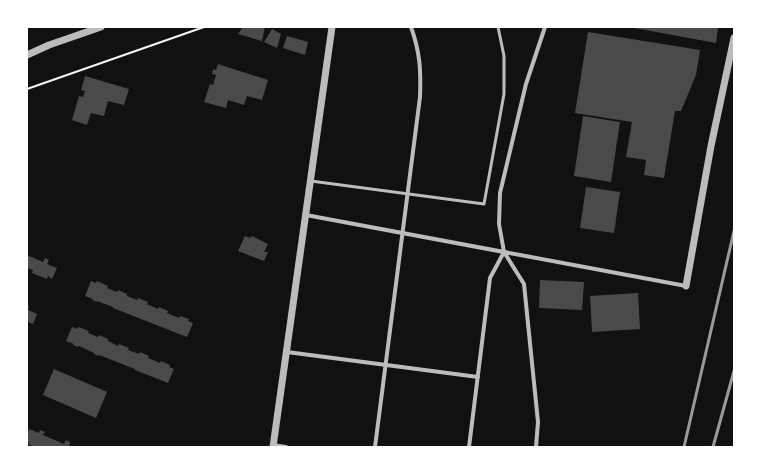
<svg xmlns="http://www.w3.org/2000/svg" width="761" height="474" viewBox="0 0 761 474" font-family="'Open Sans',sans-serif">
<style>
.building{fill:#4a4a4a}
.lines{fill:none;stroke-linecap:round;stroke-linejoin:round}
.path{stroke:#f5f5f5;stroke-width:2}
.service{stroke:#bcbcbc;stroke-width:3}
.minor{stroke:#bcbcbc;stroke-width:4}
.tertiary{stroke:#bcbcbc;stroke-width:7}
.rail{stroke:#9a9a9a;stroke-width:3}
</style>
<rect width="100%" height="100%" fill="#111"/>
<path class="building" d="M243,27h22l-3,14 -24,-7z
M629,27h89l-2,16z
M272,29l9,5 -4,14 -13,-6z
M588,32l112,18 -4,25 -15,36h-6l-11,67 -20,-3 2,-15 -20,-3 6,-35 -57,-9z
M287,36l21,6 -3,13 -22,-7z
M218,64l50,16 -6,20 -15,-4 -3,9 -16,-5 -2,8 -22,-6 6,-18 3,1 3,-10 -4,-1 1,-5 3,1z
M85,76l44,13 -5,16 -16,-4 -4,15 -13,-3 -4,12 -15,-5 7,-24 4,1 2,-6 -4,-1z
M583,116l37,6 -9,60 -37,-6z
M586,187l34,5 -6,41 -34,-5z
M245,236l5,2 2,-2 16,8 -4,8h4l-4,9 -26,-10z
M27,255l16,7 2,-4 4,2 -2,4 10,4 -5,11 -4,-3 -1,3 -15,-6 1,-3 -6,-2z
M540,280l44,2 -2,28 -43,-2z
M91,281l5,2 1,-2 11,5 -1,2 10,4 1,-2 9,4v2l10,4 1,-2 10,4 -1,2 11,5 1,-2 9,4 -1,2 12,5 1,-2 9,3 -1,2 5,2 -6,14 -74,-29v-1l-16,-6v1l-5,-2 1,-1 -8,-3z
M638,293l2,36 -48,3 -2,-36z
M27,305l2,1 -1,4 9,4 -4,10 -5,-2 -1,3z
M72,327l5,2 1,-2 11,4 -1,2 10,4 1,-2 9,4v2l10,5 1,-2 10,4 -1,2 11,4 1,-2 9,4 -1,2 12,5 1,-2 9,4 -1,2 5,2 -6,14 -33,-13v-1l-36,-14 -1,1 -4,-2v-1l-15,-7 -1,1 -5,-2 1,-1 -8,-3z
M54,369l53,23 -11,26 -53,-23z
M29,429l10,4 1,-3 5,2 -2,3 21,9 2,-4 4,2 -1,4 2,1h-37l-6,-3 1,-2 -2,-1v-7z"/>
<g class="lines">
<path class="path" d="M27,89l177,-62"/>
<path class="service" d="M311,181l173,23 20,-110v-38l-6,-29"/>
<path class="minor" d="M306,215l380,71
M287,352l191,25
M273,445l13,2
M375,447l45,-350c1,-27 0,-45 -9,-70
M469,447l21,-169 14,-26
M536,447l2,-25 -14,-138 -20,-32 -5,-28 1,-31 26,-109 19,-57"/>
<path class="tertiary" d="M27,55l22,-10 52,-18
M686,286l25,-140 23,-108
M273,447l59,-420"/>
<path class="rail" d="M684,447l50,-216
M713,447l21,-76"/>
</g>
<rect width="761" height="474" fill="none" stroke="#ffffff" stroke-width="56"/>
</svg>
